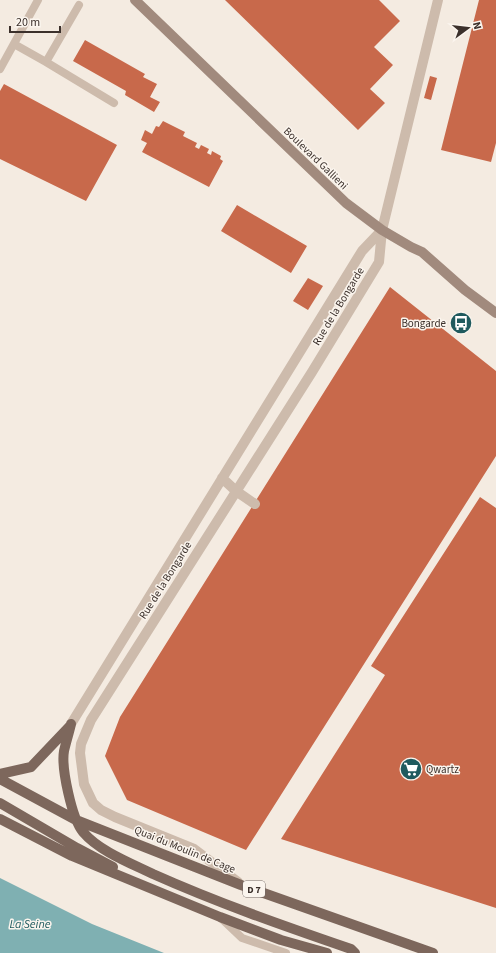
<svg xmlns="http://www.w3.org/2000/svg" width="496" height="953" viewBox="0 0 496 953" font-family="'Source Sans 3',sans-serif">
<style>
.water{fill:#7fb0b2}
.building{fill:#c8694b}
.lines{fill:none;stroke-linecap:round;stroke-linejoin:round}
.service{stroke:#cdbbac;stroke-width:8}
.minor{stroke:#cdbbac;stroke-width:10}
.tertiary{stroke:#cdbbac;stroke-width:10}
.secondary{stroke:#a18a7d;stroke-width:10}
.primary{stroke:#7d675c;stroke-width:10}
.labels{text-anchor:middle;stroke-width:3;stroke-linejoin:round;paint-order:stroke}
.shield{fill:#fbf5ee;stroke:#756b66;stroke-width:1}
.shield-label{font-size:10px;font-weight:bold;fill:#3b302b}
.street-label{font-size:11px;fill:#3b302b;stroke:#fbf5ee}
.poi-label{font-size:11px;fill:#3b302b;stroke:#fbf5ee;text-anchor:end}
.water-label{font-size:12px;font-style:italic;fill:#1f5a5e;stroke:#fbf5ee}
</style>
<rect width="100%" height="100%" fill="#f4ebe1"/>
<path class="water" d="M0,878l92,46 72,29h-164z"/>
<path class="building" d="M225,0h154l21,21 -26,26 19,18 -23,24 15,14 -27,27z
M479,0h17v143l-5,19 -50,-12z
M85,40l60,34 -2,3 14,7 -7,13 10,5 -6,10 -29,-17 1,-4 -53,-30z
M430,76l7,2 -6,22 -7,-2z
M4,84l113,61 -31,56 -86,-42v-68z
M163,121l22,11 -2,4 14,7 -2,4 4,2 2,-4 8,4 -2,4 4,2 1,-4 9,5 -1,3 3,2 -14,26 -67,-35 5,-9 -6,-3 4,-10 7,4 4,-8 3,1z
M237,205l70,41 -16,27 -70,-42z
M308,278l15,8 -15,24 -15,-9z
M390,287l106,84v85l-250,394 -119,-50 -22,-44 15,-39z
M480,497l16,11v400l-215,-69 104,-164 -14,-9z"/>
<g class="lines">
<path class="service" d="M79,5l-33,57 68,41
M14,44l32,18
M0,69l38,-69
M222,919l20,19 44,15"/>
<path class="minor" d="M382,230l56,-230"/>
<path class="tertiary" d="M222,478l14,13 19,13
M71,724l291,-473 20,-21
M238,882l-44,-33 -79,-32 -14,-7 -8,-7 -9,-19 -4,-31 1,-9 10,-24 221,-348 67,-110 3,-32"/>
<path class="secondary" d="M135,0l211,203 36,27 29,17 11,5 43,38 31,23"/>
<path class="primary" d="M71,724c-2,9 -5,18 -7,27 -3,17 8,68 19,81 16,19 47,31 70,42 65,29 131,52 198,75l4,4
M0,774l31,-7 39,-41
M0,779l76,41 165,65 192,68
M0,803l77,45 36,19
M0,819l72,37 148,61 61,23 46,13"/>
</g>
<defs>
<g id="bus-disc" transform="scale(1.15)"><circle r="9.5" fill="#1f5a5e" stroke="#fbf5ee"/><path d="M-5-6H5V4H4V6H2V4H-2V6H-4V4H-5ZM-3.5-4V0h7V-4ZM-3.5 1.2v1.5H-2V1.2ZM2 1.2v1.5H3.5V1.2Z" fill="#fff"/></g>
<g id="supermarket-disc" transform="scale(1.15)"><circle r="9.5" fill="#1f5a5e" stroke="#fbf5ee"/><path d="M-6-5.5h2.5l.6 2H6L4.5 2H-2.5L-4.4-4H-6ZM-1.5 3.2a1.3 1.3 0 1 0 .1 0ZM3 3.2a1.3 1.3 0 1 0 .1 0Z" fill="#fff"/></g>
</defs>
<g fill-rule="evenodd">
<use href="#bus-disc" x="461" y="323"/>
<use href="#supermarket-disc" x="411" y="769"/>
</g>
<g class="labels">
<rect class="shield" x="243" y="881" width="22" height="16" rx="3"/>
<g class="shield-label">
<text x="254" y="893">D 7</text>
</g>
<g class="street-label">
<text transform="translate(316 158) rotate(44)" y="4">Boulevard Gallieni</text>
<text transform="translate(338 306) rotate(-59)" y="4">Rue de la Bongarde</text>
<text transform="translate(165 580) rotate(-58)" y="4">Rue de la Bongarde</text>
<text transform="translate(185 849) rotate(22)" y="4">Quai du Moulin de Cage</text>
</g>
<g class="poi-label">
<text x="446" y="327">Bongarde</text>
<text x="426" y="773" text-anchor="start">Qwartz</text>
</g>
<g class="water-label">
<text x="30" y="928">La Seine</text>
</g>
</g>
<g transform="translate(468 28) rotate(75)" stroke="#fbf5ee" stroke-width="3" paint-order="stroke">
<path d="M0-3L7 15L0 10L-7 15Z" fill="#3b302b"/>
<text y="-6" font-size="11" font-weight="bold" text-anchor="middle" fill="#3b302b">N</text>
</g>
<path d="M10 26v6h50v-6" fill="none" stroke="#3b302b" stroke-width="2"/>
<text x="16" y="26" font-size="12" fill="#3b302b" stroke="#fbf5ee" stroke-width="3" paint-order="stroke">20 m</text>
</svg>
